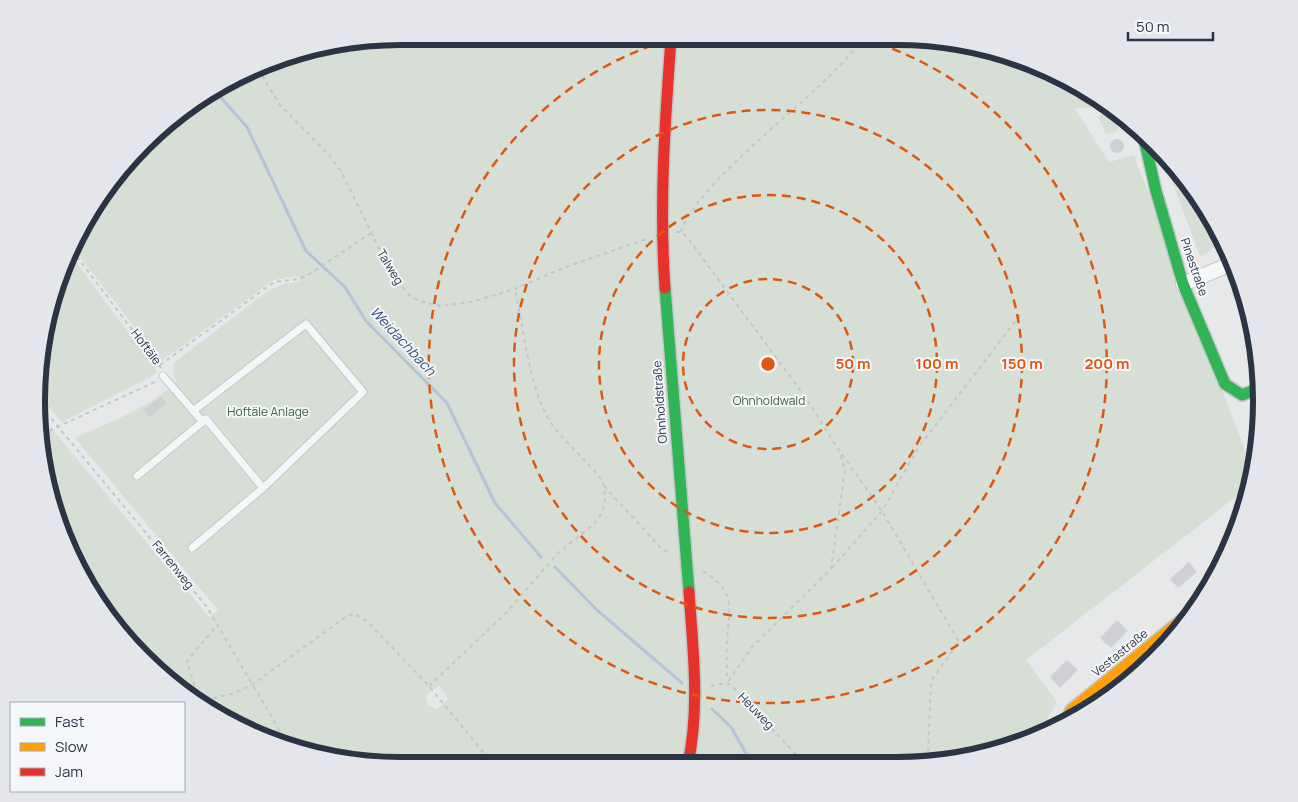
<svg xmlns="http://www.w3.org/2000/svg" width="1298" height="802" viewBox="0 0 1298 802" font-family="Manrope,sans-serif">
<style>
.green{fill:#d6ded6;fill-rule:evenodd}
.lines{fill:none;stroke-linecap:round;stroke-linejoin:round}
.stream{stroke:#b4c4d5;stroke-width:3}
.building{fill:#ced0d3}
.lane-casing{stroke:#c4c6c8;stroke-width:9}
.street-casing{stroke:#c4c6c8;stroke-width:16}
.fast-casing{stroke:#c4c6c8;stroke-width:14}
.slow-casing{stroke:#c4c6c8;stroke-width:14}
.jam-casing{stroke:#c4c6c8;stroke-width:14}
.path{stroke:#c5c6ca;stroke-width:2;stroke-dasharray:4 4;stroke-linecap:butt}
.lane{stroke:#f5f6f7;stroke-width:7}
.street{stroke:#f5f6f7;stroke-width:14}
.fast{stroke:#30b455;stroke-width:11}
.slow{stroke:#ff9f0a;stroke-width:11}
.jam{stroke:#e5322d;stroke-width:11}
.ring{fill:none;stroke:#df570f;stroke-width:2.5;stroke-dasharray:9 6}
.labels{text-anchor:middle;stroke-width:4;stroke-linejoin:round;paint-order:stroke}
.street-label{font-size:12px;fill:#2b3445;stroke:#f4f6f9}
.park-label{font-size:12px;fill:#3f6138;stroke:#f4f6f9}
.water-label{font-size:14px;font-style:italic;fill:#34527a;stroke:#f4f6f9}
.rim{fill:none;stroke:#2b3445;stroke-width:6}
.centre{fill:#df570f;stroke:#f4f6f9;stroke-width:2.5}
.ring-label{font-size:15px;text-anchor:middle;font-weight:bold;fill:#df570f;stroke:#f4f6f9;stroke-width:4;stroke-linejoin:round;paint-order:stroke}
</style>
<rect width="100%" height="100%" fill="#e6e8ea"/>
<path class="green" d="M401,36l543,3 92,25 71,41 -32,4 34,53 25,-7 109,290 9,33 -1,7 -225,175 31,42 -9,15 -2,14 -54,22 -71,12 -567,-2 -92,-25 -83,-47 -81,-87 -42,-86 -15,-87 11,-2 157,188 9,-7 -143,-172c34,-16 75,-30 102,-57l-4,-6 1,-12 95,-73 15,-6 17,-3 -3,-5 -24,4 -113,81 -88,-113 25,-50 81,-87 105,-55zM439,685l9,14 -11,10 -9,-4 -2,-9z
M1112,111l7,19 -13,5 -8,-19z
M1167,156l46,62 8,19 -11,14 -10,5 -28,-75z
M70,254l87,117 -3,4 -92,47 -25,-27 19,-111z"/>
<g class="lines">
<path class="stream" d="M216,92l31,35 59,124 39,36 21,34 81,82 48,100 46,54
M555,567l42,43 85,73
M712,709l19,18 21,37"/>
</g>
<path class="building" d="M1110 146a7 7 0 1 1 14 0a7 7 0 1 1-14 0Z
M161,396l6,7 -17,14 -6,-7z
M1189,562l8,10 -19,16 -8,-9z
M1117,620l11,11 -17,17 -11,-10z
M1067,660l11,10 -18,18 -10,-11z"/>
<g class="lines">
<g class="lane-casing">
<path id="lane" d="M163,376l40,46
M137,476l69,-57 57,69
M192,548l71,-60 100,-96 -57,-68 -113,87"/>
</g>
<g class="street-casing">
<path id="street" d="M1183,284l50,-21"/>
</g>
<g class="fast-casing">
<path id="fast" d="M1143,134l13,57 27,93 42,100 17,11 18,-7
M665,288l24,304"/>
</g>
<g class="slow-casing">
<path id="slow" d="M1066,722l5,-12 125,-102"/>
</g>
<g class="jam-casing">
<path id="jam" d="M665,288c-6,-86 0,-164 6,-250
M688,764c12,-57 5,-114 1,-172"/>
</g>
<path class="path" d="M258,69l22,36 49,50 12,16 49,100 17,22 12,8 21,5 31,-4 44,-13 48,-21 83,-29
M676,232h5l6,5 119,161 34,54 5,18 -14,99 -78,77 -26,37
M681,232c9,-37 105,-115 136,-144 16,-15 32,-32 47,-49
M72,250l89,118
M160,365l114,-83 24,-3 10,-4 63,-42
M36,400l171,207 81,138
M42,434l115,-53
M842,454l40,57 77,131 -28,39 -3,75 2,7
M604,486l56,61 10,7
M832,568l50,-57 36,-63 103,-134
M703,571c34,22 26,36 24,70 -1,13 0,26 0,39
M429,686l77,-73 52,-60 36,-29 8,-11 3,-10 -1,-18 -4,-7c-15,-20 -35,-35 -49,-55 -21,-31 -28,-97 -36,-134
M711,686l16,-3 5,3 73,78
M199,701l-12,-40 31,-37
M198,702l37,-9 18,-9 94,-68 8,-2 13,8 61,64 63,77"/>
<use href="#lane" class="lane"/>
<use href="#street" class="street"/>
<use href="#fast" class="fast"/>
<use href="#slow" class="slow"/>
<use href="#jam" class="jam"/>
</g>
<g class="ring">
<circle cx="768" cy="364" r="85"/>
<circle cx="768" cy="364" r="169"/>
<circle cx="768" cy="364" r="254"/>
<path d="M864 39A339 339 0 1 1 675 38"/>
</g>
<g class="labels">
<g class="street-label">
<text transform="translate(390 267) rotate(59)" y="4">Talweg</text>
<text transform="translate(1194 267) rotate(71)" y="4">Pinestraße</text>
<text transform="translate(146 347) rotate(53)" y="4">Hoftäle</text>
<text transform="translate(660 402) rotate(-94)" y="4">Ohnholdstraße</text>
<text transform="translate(173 565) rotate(51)" y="4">Farrenweg</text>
<text transform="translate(1120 653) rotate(-39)" y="4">Vestastraße</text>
<text transform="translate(756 711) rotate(46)" y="4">Heuweg</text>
</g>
<g class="park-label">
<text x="769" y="405">Ohnholdwald</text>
<text x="268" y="416">Hoftäle Anlage</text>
</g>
<g class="water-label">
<text transform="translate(403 341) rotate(47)" y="5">Weidachbach</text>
</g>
</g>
<path d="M0 0H1298V802H0ZM401 45H897A356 356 0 0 1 1253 401V401A356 356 0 0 1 897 757H401A356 356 0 0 1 45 401V401A356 356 0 0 1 401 45Z" fill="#e4e6eb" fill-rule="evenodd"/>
<path class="rim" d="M401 45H897A356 356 0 0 1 1253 401V401A356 356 0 0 1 897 757H401A356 356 0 0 1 45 401V401A356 356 0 0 1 401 45Z"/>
<circle cx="768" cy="364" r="8" class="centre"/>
<g class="ring-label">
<text x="853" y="369">50 m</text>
<text x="937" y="369">100 m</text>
<text x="1022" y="369">150 m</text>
<text x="1107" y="369">200 m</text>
</g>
<rect x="10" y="702" width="175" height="90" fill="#f4f6f9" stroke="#a4a8b1"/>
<rect x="20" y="718" width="25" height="8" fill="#30b455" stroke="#a4a8b1"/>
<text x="55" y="727" font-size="15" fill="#2b3445">Fast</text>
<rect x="20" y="743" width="25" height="8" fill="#ff9f0a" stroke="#a4a8b1"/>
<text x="55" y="752" font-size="15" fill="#2b3445">Slow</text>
<rect x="20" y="768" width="25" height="8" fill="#e5322d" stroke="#a4a8b1"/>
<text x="55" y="777" font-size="15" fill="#2b3445">Jam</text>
<path d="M1128 32v8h85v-8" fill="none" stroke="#2b3445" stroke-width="2.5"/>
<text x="1136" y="32" font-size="15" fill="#2b3445" stroke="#f4f6f9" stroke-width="4" paint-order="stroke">50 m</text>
</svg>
